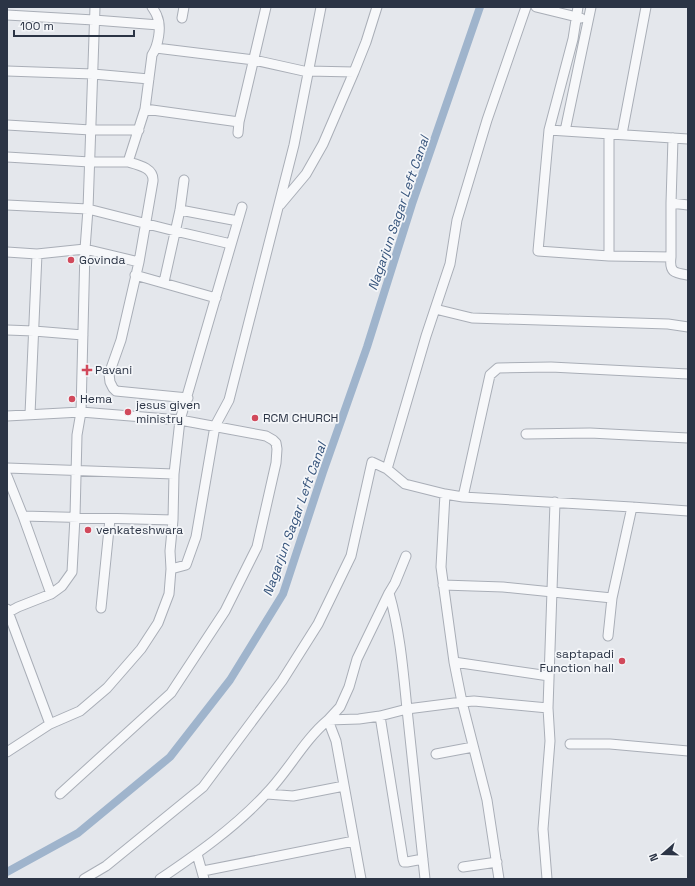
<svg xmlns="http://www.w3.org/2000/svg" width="695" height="886" viewBox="0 0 695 886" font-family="'Space Grotesk',sans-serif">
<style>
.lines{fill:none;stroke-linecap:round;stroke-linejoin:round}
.canal{stroke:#9fb4cc;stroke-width:8}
.street-casing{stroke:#a9aeb7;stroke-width:11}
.street{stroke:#f7f8fa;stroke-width:9}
.poi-dot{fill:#d1495b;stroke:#f4f6f9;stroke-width:1.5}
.labels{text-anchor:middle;stroke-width:3.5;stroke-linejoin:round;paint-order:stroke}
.poi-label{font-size:12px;fill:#2b3445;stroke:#f4f6f9;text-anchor:start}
.water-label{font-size:13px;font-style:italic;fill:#34527a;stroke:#f4f6f9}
</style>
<rect width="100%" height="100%" fill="#e4e7ec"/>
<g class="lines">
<path class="canal" d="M7,872l71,-39 92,-76 60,-77 53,-86 40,-122 44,-125 45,-143 68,-197"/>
<g class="street-casing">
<path id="street" d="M152,7c2,3 4,6 5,9 5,11 1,30 -5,39l-7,54 94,13
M536,7l45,11
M578,7l-5,32 -24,91 139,9
M7,15l87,5 65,5
M182,18l2,-11
M156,48l98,12 54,12
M7,71l86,3 56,5
M308,71l46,1
M145,109l-17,53c11,3 26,6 25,19l-14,81 -18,78 -12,34 1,8 3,6 3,3 72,7
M7,125l84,5h48
M549,130l-11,121 71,5 62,1c-2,16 4,16 17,18
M565,131l26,-124
M238,133l1,-11 27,-115
M622,134l24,-127
M673,138l-2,65 17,2
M7,157l83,5h38
M7,205l81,4 87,22 56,13
M280,205l26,-31 17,-30 31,-72 12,-30 11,-35
M180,210l58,11
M7,252l30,2 48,-5 54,13
M609,256v-122
M671,257v-54
M135,275l81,23
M164,282l16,-72 4,-30
M435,309l37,9 196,6 20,3
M7,330l27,1 49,4
M30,414l7,-160
M7,416l74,-4 99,8 86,16 7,4 3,3 1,6 -1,14 -19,84 -32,64 -54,82 -111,101
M526,434l64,-1 98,5
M7,468l167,6
M387,469l18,15 40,10 18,3 169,10 56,4
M7,476l16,40 28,78
M445,494l-4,73 13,95 95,14
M463,497l27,-122 8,-7 53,-1 137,7
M23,516l150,4
M171,569l-1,-18 3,-31 1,-46 6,-54 62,-213
M443,585l60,2 109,11
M389,593c11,38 14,76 18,116l-27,7 -21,3 -31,1 12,-13 9,-20 8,-28 32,-66 6,-10 11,-27
M101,608l9,-89
M7,609l43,115
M7,613l11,-6 33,-13 11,-8 10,-14 3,-55 2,-82 4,-23 4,-163 3,-40 7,-202
M608,636l4,-38 20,-91
M454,662l8,40 25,98 12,79
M380,716l23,143 1,3h3l16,-3
M570,744h40l78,7
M7,752l43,-28 30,-13 27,-23 34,-39 17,-26 11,-29 2,-25 15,-4 10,-28 19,-111 14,-26 65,-255 27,-138
M436,754l37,-7
M267,794l26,2 51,-10
M197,854l7,25
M463,867l34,-5
M203,871l151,-30
M84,879l22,-13 97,-79 79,-106 36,-57 33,-68 21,-94 15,7 39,-133 24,-72 7,-44 30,-100 39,-113
M160,879c37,-25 74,-51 105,-84 23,-23 38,-54 63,-75l8,21 25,138
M425,879l-18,-170 55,-7 12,-1 74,7
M547,879l-4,-50 7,-88 -2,-33 7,-206"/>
</g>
<use href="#street" class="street"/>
</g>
<g class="poi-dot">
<circle cx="71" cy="260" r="4"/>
<path d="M85 364h4v4h4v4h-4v4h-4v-4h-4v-4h4z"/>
<circle cx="72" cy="399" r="4"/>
<circle cx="128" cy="412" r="4"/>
<circle cx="255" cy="418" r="4"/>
<circle cx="88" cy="530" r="4"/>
<circle cx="622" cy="661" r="4"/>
</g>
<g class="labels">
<g class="poi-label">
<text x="79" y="264">Govinda</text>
<text x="95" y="374">Pavani</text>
<text x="80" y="403">Hema</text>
<text x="136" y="409">jesus given<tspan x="136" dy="14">ministry</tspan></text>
<text x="263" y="422">RCM CHURCH</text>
<text x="96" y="534">venkateshwara</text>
<text x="614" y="658" text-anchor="end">saptapadi<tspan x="614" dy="14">Function hall</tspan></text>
</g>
<g class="water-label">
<text transform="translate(398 213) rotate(-71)" y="5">Nagarjun Sagar Left Canal</text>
<text transform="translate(294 519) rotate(-70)" y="5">Nagarjun Sagar Left Canal</text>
</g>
</g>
<rect width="695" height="886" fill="none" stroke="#2b3445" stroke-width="16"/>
<g transform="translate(663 854) rotate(250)" stroke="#f4f6f9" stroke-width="3" paint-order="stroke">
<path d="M0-3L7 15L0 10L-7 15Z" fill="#2b3445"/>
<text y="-6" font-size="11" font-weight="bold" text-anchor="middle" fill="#2b3445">N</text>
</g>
<path d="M14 30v6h120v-6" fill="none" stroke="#2b3445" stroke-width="2"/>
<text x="20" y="30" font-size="12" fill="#2b3445" stroke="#f4f6f9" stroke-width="3" paint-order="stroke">100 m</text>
</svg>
